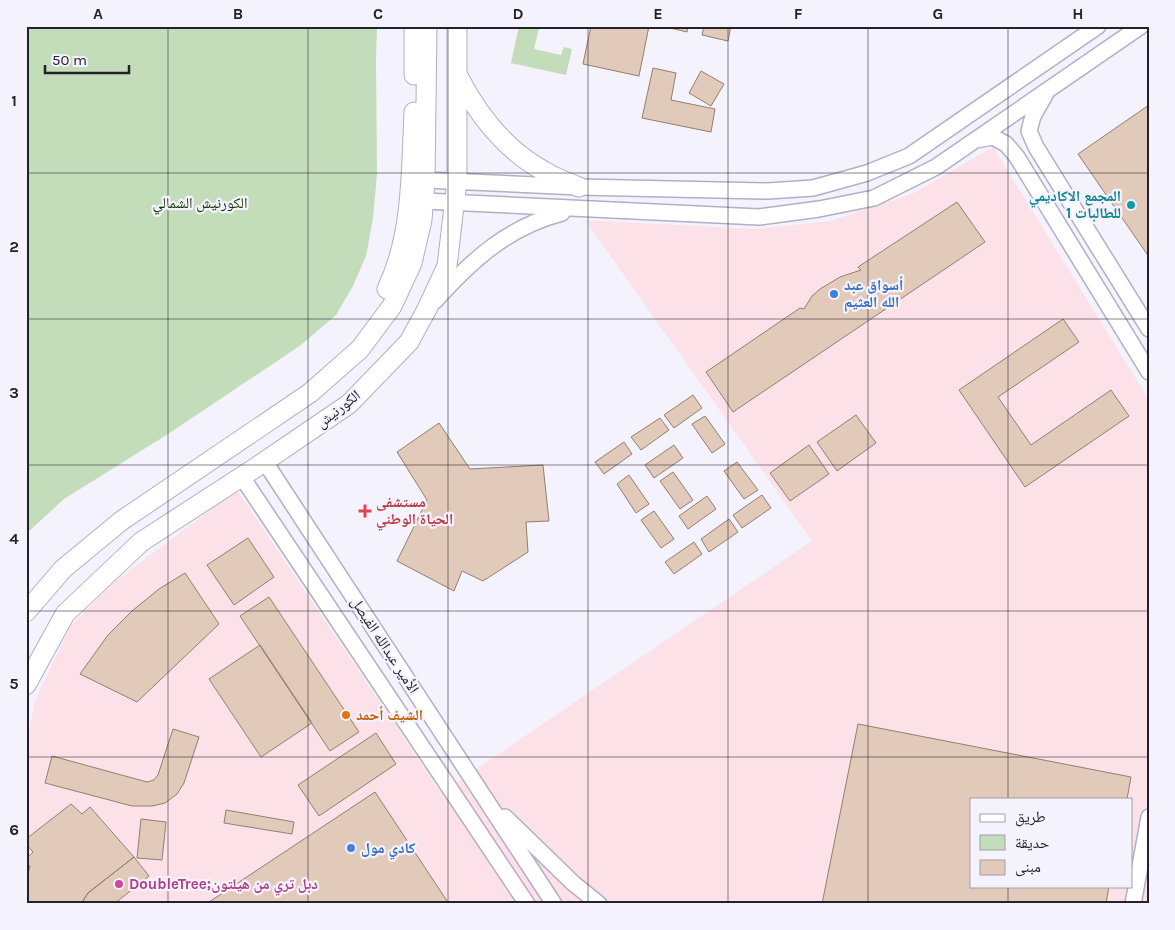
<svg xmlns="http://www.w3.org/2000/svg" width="1175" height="930" viewBox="0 0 1175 930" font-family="Karla,'Noto Naskh Arabic',sans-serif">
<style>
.commercial{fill:#fce2e8;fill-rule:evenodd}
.green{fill:#c3dcba}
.building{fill:#e1cab9;stroke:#947e6f}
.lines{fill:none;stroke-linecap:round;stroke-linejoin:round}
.minor-casing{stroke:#b4aec6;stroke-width:18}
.major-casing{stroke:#b4aec6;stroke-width:21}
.minor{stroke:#fff;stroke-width:15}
.major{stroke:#fff;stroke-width:19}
.grid{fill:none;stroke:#24212b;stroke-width:1;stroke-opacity:0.55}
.culture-dot{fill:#0f9aa8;stroke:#f4f2fc;stroke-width:2}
.shop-dot{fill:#3f7fe0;stroke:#f4f2fc;stroke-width:2}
.health-dot{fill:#e0444e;stroke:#f4f2fc;stroke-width:2}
.food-dot{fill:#e8710a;stroke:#f4f2fc;stroke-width:2}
.hotel-dot{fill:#d1479c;stroke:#f4f2fc;stroke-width:2}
.labels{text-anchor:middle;stroke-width:4.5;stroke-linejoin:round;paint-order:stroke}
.culture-label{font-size:15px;font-weight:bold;fill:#0d838f;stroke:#f4f2fc;text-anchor:end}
.park-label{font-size:15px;fill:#133400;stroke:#f4f2fc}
.shop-label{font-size:15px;font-weight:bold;fill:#366cbe;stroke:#f4f2fc;text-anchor:start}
.street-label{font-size:15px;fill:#24212b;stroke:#f4f2fc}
.health-label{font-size:15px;font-weight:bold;fill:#be3a42;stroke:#f4f2fc;text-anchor:start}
.food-label{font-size:15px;font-weight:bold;fill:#c56008;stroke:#f4f2fc;text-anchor:start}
.hotel-label{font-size:15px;font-weight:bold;fill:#b23c85;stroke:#f4f2fc;text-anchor:start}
.neatline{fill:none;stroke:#24212b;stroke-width:2}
.grid-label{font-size:16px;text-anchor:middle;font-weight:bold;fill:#24212b}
</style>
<rect width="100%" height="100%" fill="#f4f2fc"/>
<path class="commercial" d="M993,147l156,253v504h-1123v-160l9,-43 35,-74 43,-44 124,-93 204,303 371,-252 -227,-321 169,9 76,-8 84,-28zM971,799h160v87h-160z"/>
<path class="green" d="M26,26h351l-1,34 1,114 -4,44 -7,38 -13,30 -17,29 -35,30 -133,89 -104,65 -38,35z
M519,26l20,2 -5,21 27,6 3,-8 8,2 -6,26 -55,-12z"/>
<path class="building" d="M591,26h58l-10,50 -56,-12z
M662,26h26l-1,6z
M704,26h27l-3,15 -26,-6z
M653,68l23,5 -5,27 44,9 -4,23 -69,-14z
M701,71l23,13 -13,22 -22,-13z
M1149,105v152l-71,-103z
M957,202l28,40 -252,170 -27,-40 94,-64 4,1 8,-13 8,-7 20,-12 21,-7 -3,-3z
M1063,319l16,23 -81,55 33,48 80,-55 18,26 -104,71 -66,-97z
M693,395l9,13 -28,20 -10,-13z
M856,415l20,28 -39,28 -20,-29z
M705,416l20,28 -13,9 -20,-29z
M660,418l9,12 -28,20 -10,-13z
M439,423l31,46 73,-4 6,56 -23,1 2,30 -45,29 -21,-10 -8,20 -57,-30 30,-61 -30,-48z
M624,442l8,12 -28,20 -9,-12z
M674,445l9,13 -29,20 -9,-13z
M809,445l20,29 -39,27 -20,-28z
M737,462l21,28 -14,9 -20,-28z
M673,472l20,28 -13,9 -20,-28z
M629,475l20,29 -13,9 -19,-29z
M762,495l9,13 -29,20 -9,-13z
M707,496l9,13 -28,20 -9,-13z
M654,511l20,28 -13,9 -20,-28z
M729,519l9,13 -29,20 -8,-13z
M248,538l26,39 -40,28 -27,-40z
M694,542l8,12 -28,20 -9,-12z
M185,573l34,51 -82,78 -57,-28 28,-39 24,-24 27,-22z
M269,597l90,135 -29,19 -90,-135z
M260,645l52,78 -51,34 -52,-78z
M858,724l273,53 -4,22h-156v87h138l-3,18h-284z
M173,729l26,8 -15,46 -7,11 -12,9 -13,3h-20l-87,-23 7,-27 95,26 7,-2 4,-5z
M376,733l20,31 -77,52 -21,-31z
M375,792l74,112h-243z
M71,804l11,10 8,-7 44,50 -46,36 -7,11h-55v-22l4,-16 -4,-4v-3l7,-7 -7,-8v-5z
M226,810l68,12 -2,12 -68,-11z
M141,819l25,3 -4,38 -25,-2z
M134,857l15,19 -35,28h-33l7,-11z"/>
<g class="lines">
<g class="minor-casing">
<path id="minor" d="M1045,95l-12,21 -4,15 7,16 113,182
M976,140l17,-3 13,7 11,13 132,215
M425,180l154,7 189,4 45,-3 54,-15 42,-17 189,-130
M424,201l335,16 60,-8 55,-11 62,-31 205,-141
M435,301c37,-41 73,-74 127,-88
M265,462l289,442
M242,477l285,427
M505,817l68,66 26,21
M1133,904l16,-87"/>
</g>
<g class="major-casing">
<path id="major" d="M414,26v49
M458,76c20,39 47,74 86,95 11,7 23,11 35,16
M387,289c26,-54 24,-118 27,-177
M26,612l37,-43 58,-48 189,-128 50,-44 32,-43 20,-43 10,-43 3,-40 2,-154
M26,685l39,-71 76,-72 114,-74 94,-64 60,-62 18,-33 20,-43 10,-85v-155"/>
</g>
<use href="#minor" class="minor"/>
<use href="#major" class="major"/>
</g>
<path class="grid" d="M168,26v878M308,26v878M448,26v878M588,26v878M728,26v878M868,26v878M1008,26v773M26,173h1123M26,319h1123M26,465h1123M26,611h1123M26,757h1123M1008,886v18"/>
<circle class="culture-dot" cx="1131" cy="205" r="5"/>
<g class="shop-dot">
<circle cx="834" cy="294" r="5"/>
<circle cx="351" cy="848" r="5"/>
</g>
<path class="health-dot" d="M362.5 503.5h5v5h5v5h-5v5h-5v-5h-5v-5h5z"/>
<circle class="food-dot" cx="346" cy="715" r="5"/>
<circle class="hotel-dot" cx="119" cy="884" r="5"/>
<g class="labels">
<g class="culture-label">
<text x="1121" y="201">المجمع الاكاديمي<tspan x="1121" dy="17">1 للطالبات</tspan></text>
</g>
<g class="park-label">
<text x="200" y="208">الكورنيش الشمالي</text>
</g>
<g class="shop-label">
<text x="844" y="290">أسواق عبد<tspan x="844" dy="17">الله العثيم</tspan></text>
<text x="361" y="853">كادي مول</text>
</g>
<g class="street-label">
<text transform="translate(338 409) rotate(-38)" y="5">الكورنيش</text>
<text transform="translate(385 645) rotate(57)" y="5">الأمير عبدالله الفيصل</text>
</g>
<g class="health-label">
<text x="376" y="507">مستشفى<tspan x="376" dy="17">الحياة الوطني</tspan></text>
</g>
<g class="food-label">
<text x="356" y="720">الشيف أحمد</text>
</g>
<g class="hotel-label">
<text x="129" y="889">DoubleTree;دبل تري من هيلتون</text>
</g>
</g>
<rect width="1175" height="930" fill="none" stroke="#f4f2fc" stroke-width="55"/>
<rect x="970" y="798" width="162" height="90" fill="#f4f2fc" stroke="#a19ea8"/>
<rect x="980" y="814" width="25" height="8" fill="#ffffff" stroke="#a19ea8"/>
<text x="1015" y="822" font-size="15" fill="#24212b">طريق</text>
<rect x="980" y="835" width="25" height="15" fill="#c3dcba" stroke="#a19ea8"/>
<text x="1015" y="848" font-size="15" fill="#24212b">حديقة</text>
<rect x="980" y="860" width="25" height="15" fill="#e1cab9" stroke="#a19ea8"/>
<text x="1015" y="872" font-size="15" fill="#24212b">مبنى</text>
<path d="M45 65v8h84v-8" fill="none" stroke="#24212b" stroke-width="2.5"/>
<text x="52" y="65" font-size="15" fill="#24212b" stroke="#f4f2fc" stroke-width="4" paint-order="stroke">50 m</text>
<rect x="28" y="28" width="1120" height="874" class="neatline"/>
<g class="grid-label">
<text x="98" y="19">A</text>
<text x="238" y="19">B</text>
<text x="378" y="19">C</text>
<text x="518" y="19">D</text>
<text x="658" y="19">E</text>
<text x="798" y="19">F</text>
<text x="938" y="19">G</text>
<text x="1078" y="19">H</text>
<text x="14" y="106">1</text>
<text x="14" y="252">2</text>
<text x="14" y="398">3</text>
<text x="14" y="544">4</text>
<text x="14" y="689">5</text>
<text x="14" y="835">6</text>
</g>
</svg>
